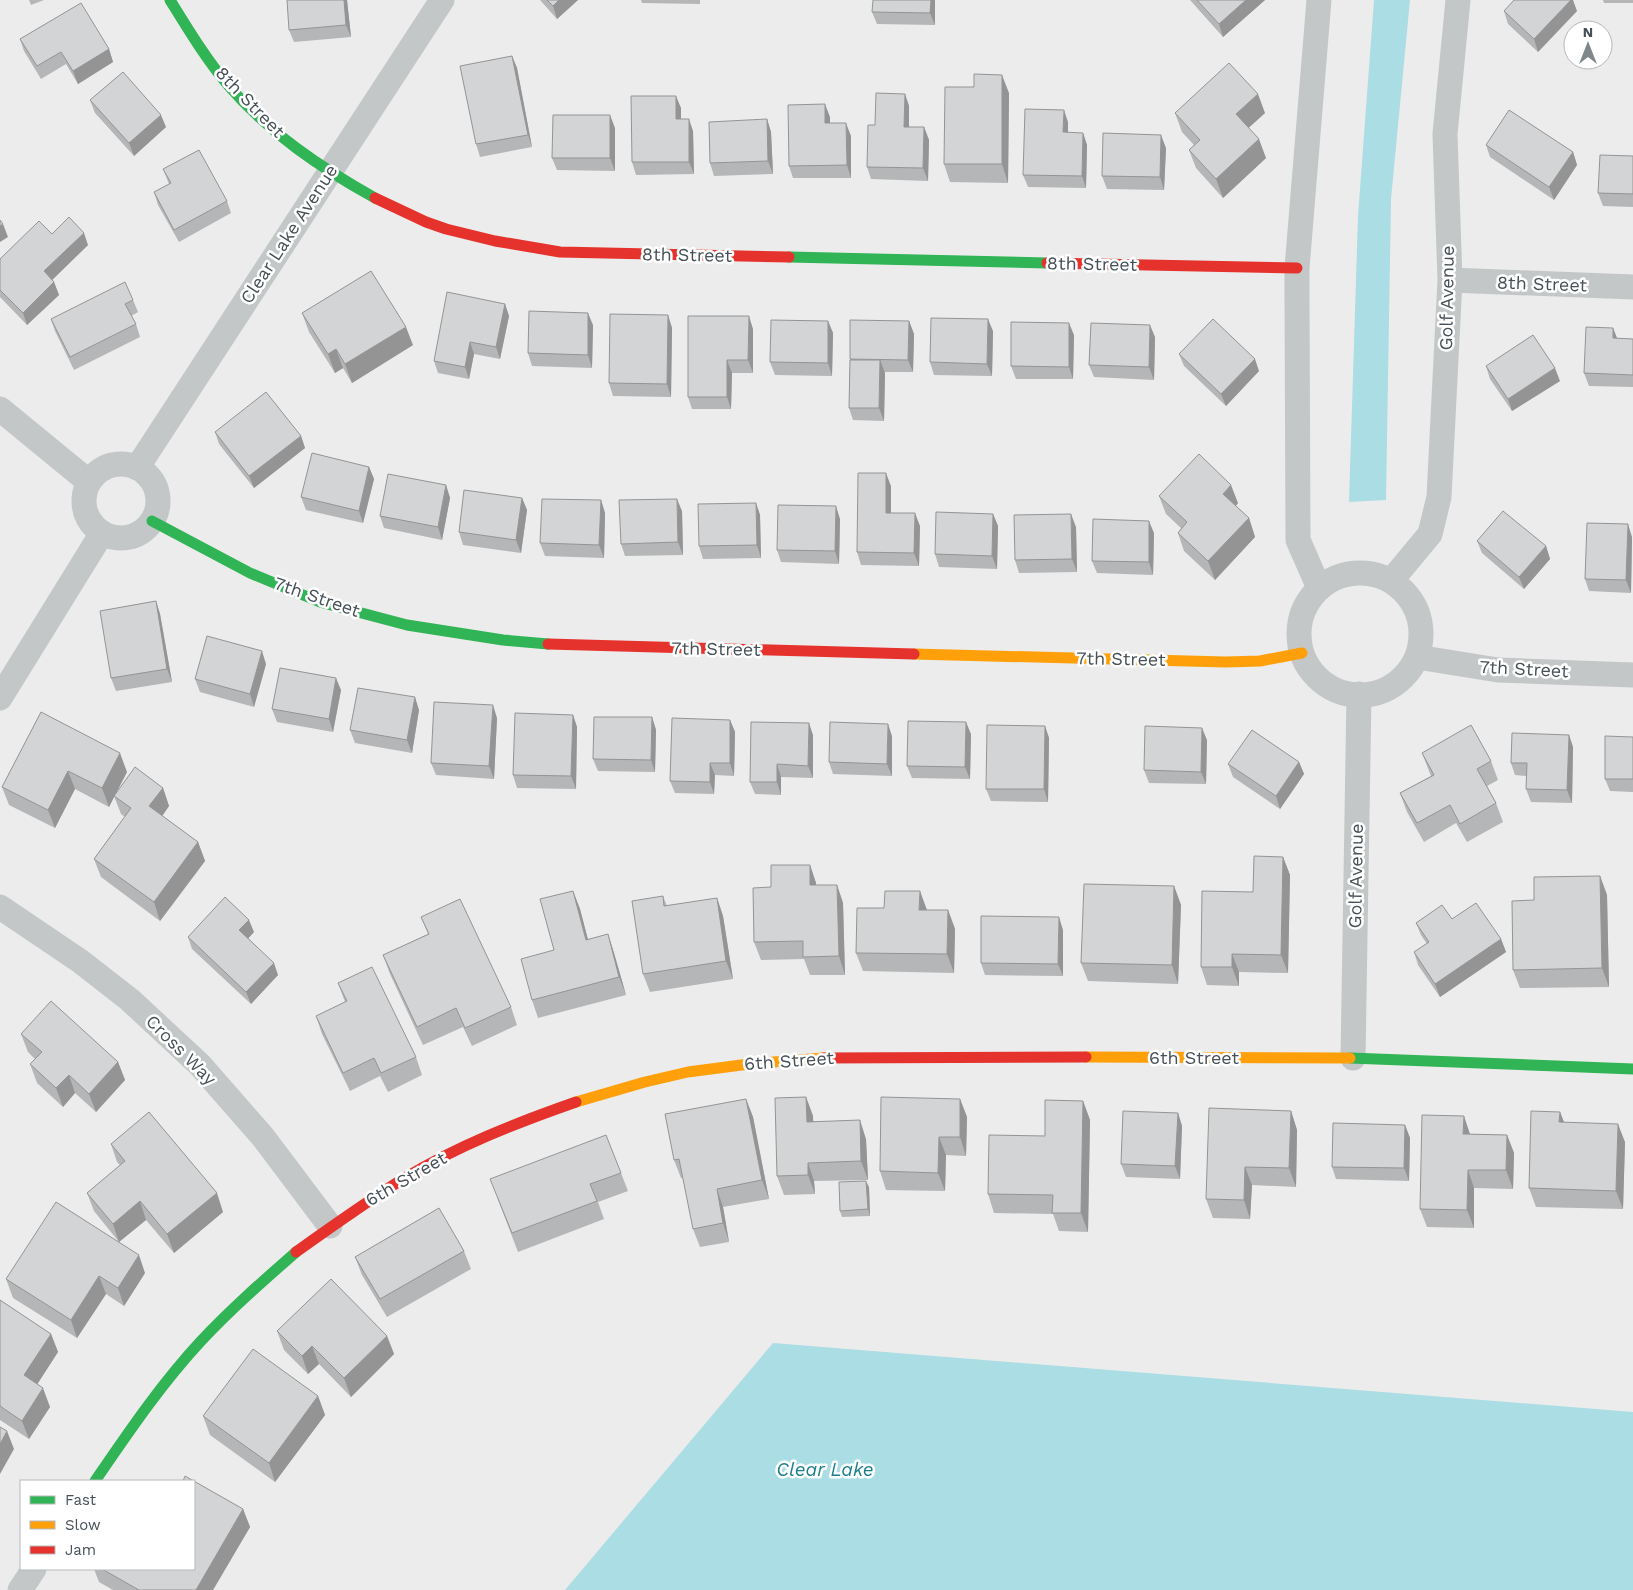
<svg xmlns="http://www.w3.org/2000/svg" width="1633" height="1590" viewBox="0 0 1633 1590" font-family="'Work Sans',sans-serif">
<style>
.water{fill:#aadde4}
.lines{fill:none;stroke-linecap:round;stroke-linejoin:round}
.street{stroke:#c4c7c7;stroke-width:25}
.fast{stroke:#30b455;stroke-width:11}
.slow{stroke:#ff9f0a;stroke-width:11}
.jam{stroke:#e5322d;stroke-width:11}
.wall{fill:#b5b6b7}
.shaded-wall{fill:#949495}
.building{fill:#d3d4d5;stroke:#949495}
.labels{text-anchor:middle;stroke-width:5;stroke-linejoin:round;paint-order:stroke}
.street-label{font-size:18px;fill:#465056;stroke:#fff}
.water-label{font-size:19px;font-style:italic;fill:#1a7f8d;stroke:#fff}
</style>
<rect width="100%" height="100%" fill="#edecec"/>
<path class="water" d="M1374,0h36l-19,199 -5,301 -37,2 9,-286z
M773,1343l860,69v178h-1068z"/>
<g class="lines">
<path class="street" d="M1319,0l-22,268v30l1,242 21,48
M1450,280l183,7
M0,409l89,73
M84 501a37 37 0 1 1 74 0a37 37 0 1 1-74 0Z
M137,468l305,-468
M1299 634a61 61 0 1 1 122 0a61 61 0 1 1-122 0Z
M1391,581l39,-47 9,-37 11,-217 -5,-146 13,-134
M1417,657l81,13 135,5
M0,698l102,-165
M0,907l80,54 50,39 70,65 63,72 67,89
M1353,1058l6,-364
M20,1590l14,-21"/>
<path class="fast" d="M170,0c18,29 36,59 58,85 41,48 93,83 147,113
M789,257l258,6
M152,521l98,52 70,29 87,23 96,15 45,4
M1350,1058l283,11
M95,1481c33,-48 66,-97 106,-140 30,-32 62,-60 95,-89"/>
<path class="slow" d="M914,654l312,8 34,-1 42,-8
M1086,1057l264,1
M576,1102l69,-20 43,-10 61,-8 74,-6"/>
<path class="jam" d="M375,198l51,24 20,7 49,12 65,11 229,5
M1047,263l250,5
M548,644l366,10
M823,1058l263,-1
M296,1252c35,-25 70,-50 107,-73 54,-33 113,-56 173,-77"/>
</g>
<path class="wall" d="M29,0h15l-13,5z
M347,0l4,37 -57,5 -5,-12z
M540,0h38l-21,19z
M641,0h59v4l-58,-1z
M935,0v25l-58,-1 -5,-12z
M1190,0h75l-42,37z
M1603,0h30v3h-29z
M1504,11h73l-39,41 -30,-28z
M20,39l89,10 4,13 -35,22 -12,-20 -25,15 -17,-28z
M512,56l5,12 15,79 -52,10 -4,-13z
M1009,93l-1,90 -58,-1 -6,-18z
M905,94l4,12v21h15l5,13 -1,41 -57,-2 -4,-12 8,-42z
M90,100l76,27 -32,29 -39,-43z
M681,108v11l12,12 1,43 -58,1 -4,-13z
M1175,113h90l-17,15 18,30 -43,40 -27,-30 -7,-18 5,-5 -12,-13z
M830,117v6l21,13v42h-58l-4,-12z
M767,119l4,13 2,42 -59,2 -4,-13z
M1068,122v11h15l4,12 -1,43 -58,-1 -5,-12z
M615,128v43l-58,-1 -5,-12z
M1486,145l87,7 4,13 -23,35 -64,-43z
M1166,148l-2,42 -57,-1 -5,-13z
M1633,156v51l-30,-1 -5,-13z
M163,169l64,32 4,12 -52,29 -21,-37 -4,-13 15,-8z
M52,234l36,11 -36,35 2,2 5,13 -32,30 -27,-28v-38z
M133,300l5,12 -7,4 5,8 4,13 -66,33 -19,-39 -4,-12z
M505,304l4,12 -9,43 -26,-5 -5,25 -31,-6 -4,-12z
M302,313l111,32 -61,38 -9,-15 -8,5 -26,-41z
M668,315l4,13 -1,69 -58,-1 -4,-13z
M828,321l5,12 -1,43 -57,-1 -5,-13z
M909,321l5,13 -1,38h-28l-1,49 -31,-1 -4,-12 1,-49z
M593,325l-1,43 -60,-2 -4,-13z
M1613,328l4,10 16,1v48l-44,-1 -5,-13z
M753,329v44h-21l-1,36h-39l-4,-12z
M993,331l-1,45 -58,-1 -4,-13z
M1074,335l-1,44h-57l-5,-13z
M1155,337l-1,43 -60,-3 -5,-12z
M1179,354l80,17 -33,35 -42,-40z
M1486,366l74,15 -48,30 -22,-32z
M215,432l86,4 4,12 -51,40 -35,-44z
M369,467l5,12 -11,44 -57,-13 -5,-13z
M446,485l4,13 -8,42 -58,-12 -4,-12z
M891,486v27l29,13 -1,40 -58,-1 -4,-13z
M1159,496l79,7 -2,3 13,12 6,19 -40,43 -31,-29 -6,-18 3,-5 -15,-14z
M522,498l5,12 -6,43 -58,-8 -4,-13z
M601,500l4,13 -1,45 -59,-2 -5,-13z
M756,503l4,12 1,43 -58,1 -4,-13z
M682,511l1,44 -58,1 -4,-12z
M993,514l5,12 -1,43 -58,-2 -4,-13z
M840,519l-1,45 -58,-2 -4,-12z
M1076,527l1,45 -58,1 -4,-13z
M1154,533l-1,42 -56,-2 -5,-12z
M1632,537l-1,56 -42,-2 -4,-12z
M1477,541l69,5 4,13 -26,30 -42,-36z
M156,601l4,13 12,68 -56,9 -5,-13z
M266,664l-12,43 -54,-15 -5,-13z
M341,690l-8,42 -56,-10 -5,-13z
M419,710l-7,43 -57,-10 -5,-13z
M41,712l86,60 -12,23 48,-7 6,18 -7,10 36,26 7,19 -45,60 -59,-44 -7,-18 31,-42 -4,-3 -7,-18 -5,11 -34,-18 -20,39 -46,-23 -7,-18z
M573,715l4,12 -1,62 -59,-1 -4,-13z
M652,717l4,13 -1,42 -57,-1 -5,-12z
M497,718l-3,61 -58,-4 -5,-12z
M730,720l5,12 -1,44 -19,-1 -1,19 -39,-1 -5,-12z
M1045,726l4,12 -1,64 -57,-1 -5,-12z
M971,734l-1,45 -58,-1 -5,-12z
M813,735v43l-32,-1v18l-26,-1 -5,-12z
M1569,735l4,12 -1,56 -41,-1 -5,-13 1,-13 -12,-1 -4,-12z
M892,736v40l-59,-2 -4,-12z
M1633,737v55l-23,-1 -5,-12z
M1207,740l-1,44 -57,-1 -5,-13z
M1422,753l69,8 7,19 -11,6 9,17 7,19 -36,20 -11,-19 -32,19 -17,-30 -7,-19 31,-17 -2,-5z
M1299,762l5,12 -24,35 -47,-32 -5,-13z
M1283,857l7,18 -2,98 -49,-1v14l-32,-1 -6,-18 52,-75z
M810,865l6,18v2h21l6,18 2,72h-35l-6,-16 -43,1 -7,-18 17,-55z
M1600,876l7,19 2,92 -89,1 -7,-18 21,-70z
M1174,886l7,19 -3,79 -90,-3 -7,-18z
M573,891l7,18 8,31 20,-6 6,19 12,42 -88,23 -6,-18 22,-50z
M663,896l4,10 50,-8 6,18 10,63 -83,13 -7,-18z
M927,910h21l7,19 -1,44 -91,-2 -7,-18z
M421,917l90,90 6,18 -45,21 -9,-19 -40,18 -33,-71 -7,-19 45,-21z
M1452,919l49,20 5,13 -66,45 -22,-32 -4,-13 13,-8 -6,-9 -5,-12z
M1063,930v46l-78,-1 -4,-12z
M254,932l-6,6 30,37 -27,29 -59,-55 -4,-12z
M338,983l78,74 6,18 -34,17 -8,-16 -30,15 -28,-57 -6,-18 29,-14z
M21,1034l97,28 7,18 -29,32 -21,-19 -12,14 -26,-24 -7,-19 5,-5 -7,-7z
M806,1097l7,19v5l53,18 2,41 -54,1 1,13 -31,1 -7,-19z
M746,1099l7,18 16,82 -46,8 6,35 -29,5 -7,-18 -10,-51h-2l-7,-18z
M960,1099l7,18 -1,39 -20,-1 -1,36 -59,-1 -6,-19z
M1083,1101l7,19 -2,112 -29,-1 -6,-17 -59,-1 -6,-19 57,-58z
M1291,1111l6,19 -1,57 -44,-2 -2,34 -37,-1 -7,-19z
M1560,1112l4,10 61,20 -2,67 -87,-2 -7,-19z
M1178,1113l4,13 -2,53 -54,-2 -5,-13z
M1405,1125l5,13 -1,43 -73,-2 -4,-12z
M1470,1134l37,1 7,18 -1,36 -39,-1v40l-47,-1 -7,-18z
M111,1144l112,68 -49,41 -28,-33 -27,22 -25,-31 -7,-18 33,-28 -3,-3z
M621,1173l7,18 -30,11 6,17 -86,33 -21,-55z
M869,1187l1,29 -28,1 -2,-6z
M464,1251l7,18 -84,48 -25,-42 -7,-18z
M145,1273l-21,33 -18,-12 -29,44 -64,-40 -7,-19z
M0,1300l51,34 7,18 -21,32 13,23 -21,32 -29,-19z
M277,1331l110,5 7,18 -43,43 -32,-33 -11,10 -24,-24z
M318,1396l7,19 -50,67 -65,-47 -7,-19z
M243,1509l7,18 -37,63h-100l-14,-8 -5,-13h100z"/>
<path class="shaded-wall" d="M344,0h3l4,37 -5,-12z
M559,0h19l-21,19 -4,-13z
M931,0h4v25l-5,-12z
M1246,0h19l-42,37 -4,-13z
M1571,0h2l4,11 -39,41 -4,-13z
M109,49l4,13 -35,22 -5,-13z
M512,56l5,12 15,79 -4,-12z
M1002,75l7,18 -1,90 -6,-19z
M905,94l4,12v33l-5,-12z
M1258,94l7,19 -22,20 -7,-19z
M676,96l5,12v24l-5,-13z
M825,104l5,13v19l-5,-13z
M1064,110l4,12v23l-5,-13z
M161,115l5,12 -32,29 -5,-13z
M610,115l5,13v43l-5,-13z
M689,119l4,12 1,43 -5,-12z
M767,119l4,13 2,42 -5,-13z
M846,123l5,13v42l-4,-13z
M924,127l5,13 -1,41 -5,-13z
M1083,133l4,12 -1,43 -4,-12z
M1161,135l5,13 -2,42 -4,-13z
M1259,139l7,19 -43,40 -7,-19z
M1573,152l4,13 -23,35 -5,-13z
M3,224l5,13 -8,5v-16z
M84,233l4,12 -40,39 -4,-13z
M54,282l5,13 -32,30 -4,-12z
M505,304l4,12 -9,43 -4,-12z
M588,313l5,12 -1,43 -4,-13z
M668,315l4,13 -1,69 -4,-13z
M749,316l4,13v44l-5,-13z
M988,319l5,12 -1,45 -5,-12z
M828,321l5,12 -1,43 -4,-13z
M909,321l5,13 -1,38 -5,-12z
M1069,323l5,12 -1,44 -4,-12z
M1150,325l5,12 -1,43 -5,-13z
M406,327l7,18 -61,38 -7,-19z
M1613,328l5,13 -5,-3z
M470,342l4,12 -5,25 -4,-12z
M336,349l7,19 -8,5 -7,-19z
M1255,359l4,12 -33,35 -5,-12z
M727,360l5,13 -1,36 -4,-12z
M880,360l5,13 -1,48 -5,-13z
M1555,368l5,13 -48,30 -4,-12z
M301,436l4,12 -51,40 -5,-12z
M369,467l5,12 -11,44 -4,-12z
M886,473l5,13v39l-5,-12z
M446,485l4,13 -8,42 -4,-13z
M1231,485l7,18 -8,9 -7,-18z
M522,498l5,12 -6,43 -5,-13z
M677,499l5,12 1,44 -5,-13z
M601,500l4,13 -1,45 -5,-13z
M756,503l4,12 1,43 -4,-13z
M836,506l4,13 -1,45 -4,-13z
M915,513l5,13 -1,40 -5,-13z
M993,514l5,12 -1,43 -5,-13z
M1071,514l5,13 1,45 -5,-13z
M1249,518l6,19 -40,43 -7,-19z
M1149,521l5,12 -1,42 -4,-13z
M1628,524l4,13 -1,56 -5,-13z
M1546,546l4,13 -26,30 -5,-12z
M156,601l4,13 12,68 -5,-13z
M262,651l4,13 -12,43 -4,-13z
M336,678l5,12 -8,42 -4,-13z
M415,697l4,13 -7,43 -5,-13z
M493,705l4,13 -3,61 -5,-13z
M573,715l4,12 -1,62 -5,-13z
M652,717l4,13 -1,42 -4,-12z
M730,720l5,12 -1,44 -4,-13z
M966,722l5,12 -1,45 -5,-12z
M809,723l4,12v43l-5,-12z
M888,724l4,12v40l-5,-12z
M1045,726l4,12 -1,64 -4,-13z
M1202,728l5,12 -1,44 -5,-12z
M1569,735l4,12 -1,56 -5,-13z
M120,753l7,19 -18,35 -7,-19z
M1299,762l5,12 -24,35 -4,-13z
M710,763l5,12 -1,19 -4,-12z
M777,764l4,13v18l-4,-13z
M68,771l7,18 -20,39 -7,-18z
M163,788l6,18 -13,19 -7,-19z
M198,842l7,19 -45,60 -6,-19z
M1283,857l7,18 -2,98 -7,-18z
M810,865l6,18 1,21 -7,-19z
M1600,876l7,19 2,92 -7,-19z
M837,885l6,18 2,72 -6,-19z
M1174,886l7,19 -3,79 -6,-19z
M573,891l7,18 13,50 -7,-19z
M920,891l7,19h-8z
M717,898l6,18 10,63 -7,-18z
M948,910l7,19 -1,44 -7,-19z
M1059,917l4,13v46l-5,-12z
M249,920l5,12 -10,11 -5,-13z
M608,934l6,19 12,42 -7,-18z
M1501,939l5,13 -66,45 -5,-13z
M1232,954l7,18v14l-7,-19z
M274,963l4,12 -27,29 -5,-12z
M118,1062l7,18 -29,32 -7,-18z
M69,1075l6,18 -12,14 -7,-19z
M806,1097l7,19 1,24 -7,-18z
M746,1099l7,18 16,82 -7,-19z
M960,1099l7,18 -1,39 -6,-19z
M1083,1101l7,19 -2,112 -7,-19z
M1291,1111l6,19 -1,57 -7,-19z
M1560,1112l7,18 -8,-8z
M1178,1113l4,13 -2,53 -5,-13z
M1464,1116l6,18h-7z
M860,1120l6,19 2,41 -7,-19z
M1618,1124l7,18 -2,67 -7,-18z
M1405,1125l5,13 -1,43 -5,-13z
M1507,1135l7,18 -1,36 -7,-19z
M939,1137l7,18 -1,36 -7,-18z
M808,1163l6,18 1,13 -7,-19z
M1245,1167l7,18 -2,34 -6,-19z
M1468,1170l6,18v40l-7,-18z
M866,1181l3,6 1,29 -2,-7z
M717,1189l6,18 6,35 -6,-19z
M217,1193l6,19 -49,41 -7,-19z
M140,1201l6,19 -27,22 -6,-18z
M139,1255l6,18 -21,33 -6,-18z
M99,1276l7,18 -29,44 -6,-18z
M51,1334l7,18 -27,42 -7,-19z
M387,1336l7,18 -43,43 -7,-19z
M312,1346l7,18 -11,10 -6,-18z
M43,1388l7,19 -21,32 -7,-18z
M318,1396l7,19 -50,67 -6,-19z
M7,1431l7,18 -14,25v-30z
M243,1509l7,18 -37,63h-17z"/>
<path class="building" d="M287,0h57l2,25 -57,5z
M547,0h12l-6,6z
M873,0h58l-1,13 -58,-1z
M1197,0h49l-27,24z
M1514,0h57l-37,39 -30,-28z
M81,3l28,46 -36,22 -12,-19 -24,14 -17,-27z
M512,56l16,79 -52,9 -16,-78z
M1229,63l29,31 -22,20 23,25 -43,40 -27,-29 11,-10 -25,-27z
M123,72l38,43 -32,28 -39,-43z
M974,74l28,1v89h-58l1,-77h29z
M876,93l29,1 -1,33h20l-1,41 -56,-1 1,-42h7z
M631,96h45v23h13v43h-57z
M825,104v19h21l1,42 -58,1 -1,-61z
M1025,109l39,1 -1,22 20,1 -1,43 -59,-1z
M1509,110l64,42 -24,35 -63,-42z
M553,115h57v43h-58z
M767,119l1,42 -58,2 -1,-41z
M1103,133l58,2 -1,42 -58,-1z
M199,150l28,51 -53,29 -20,-38 17,-9 -8,-14z
M1600,155l33,1v38l-35,-1z
M69,217l15,16 -40,38 10,11 -31,31 -23,-23v-31l39,-38 13,13z
M0,220l3,4 -3,2z
M371,271l35,56 -61,37 -9,-15 -8,5 -26,-41z
M125,282l8,18 -8,4 11,20 -66,33 -19,-38z
M447,292l58,12 -9,43 -26,-5 -5,25 -31,-6z
M529,311l59,2v42l-60,-2z
M610,314l58,1 -1,69 -58,-1z
M688,316h61l-1,44h-21v37h-39z
M931,318l57,1 -1,45 -57,-2z
M1213,319l42,40 -34,35 -42,-40z
M771,320l57,1v42l-58,-1z
M850,320l59,1 -1,39 -58,-1z
M1011,322l58,1v44l-58,-1z
M1091,323l59,2 -1,42 -60,-2z
M1586,327l27,1v10l20,1v36l-49,-2z
M1533,335l22,33 -47,31 -22,-33z
M850,360h30l-1,48h-30z
M266,392l35,44 -52,40 -34,-44z
M312,453l57,14 -10,44 -58,-14z
M1199,454l32,31 -8,9 26,24 -41,43 -30,-28 9,-11 -28,-26z
M858,473h28v40h29l-1,40 -57,-1z
M388,474l58,11 -8,42 -58,-11z
M464,490l58,8 -6,42 -57,-8z
M542,499l59,1 -2,45 -59,-2z
M677,499l1,43 -57,2 -2,-44z
M756,503l1,42 -58,1 -1,-42z
M778,505l58,1 -1,45 -58,-1z
M1503,511l43,35 -27,31 -42,-36z
M936,512l57,2 -1,42 -57,-2z
M1071,514l1,45 -57,1 -1,-45z
M1093,519l56,2v41l-57,-1z
M1587,523l41,1 -2,56 -41,-1z
M156,601l11,68 -56,9 -11,-67z
M207,636l55,15 -12,43 -55,-15z
M280,668l56,10 -7,41 -57,-10z
M358,688l57,9 -8,43 -57,-10z
M434,702l59,3 -4,61 -58,-3z
M41,712l79,41 -18,35 -34,-17 -20,39 -46,-23z
M515,713l58,2 -2,61 -58,-1z
M594,717h58l-1,43 -58,-1z
M672,718l58,2v43h-20v19l-40,-1z
M908,721l58,1 -1,45 -58,-1z
M751,722l58,1 -1,43 -31,-2v18h-27z
M830,722l58,2 -1,40 -58,-2z
M987,725l58,1 -1,63h-58z
M1471,725l20,36 -14,8 19,34 -36,21 -10,-19 -33,18 -17,-30 34,-18 -12,-22z
M1145,726l57,2 -1,44 -57,-2z
M1252,730l47,32 -23,34 -48,-32z
M1512,733l57,2 -2,55 -41,-1 1,-26h-16z
M1605,736l28,1v42h-28z
M135,767l28,21 -14,18 49,36 -44,60 -60,-43 37,-51 -17,-12z
M1254,856l29,1 -2,98 -49,-1v13h-31l1,-76 51,1z
M771,865h39v20h27l2,71 -36,1v-16l-49,1 -1,-54 18,-1z
M1600,876l2,92 -89,2 -1,-69 22,-1v-23z
M1084,884l90,2 -2,79 -91,-2z
M573,891l13,49 22,-6 11,43 -87,23 -11,-41 33,-9 -14,-51z
M885,891h35l-1,19h29l-1,44 -91,-1 1,-45h27z
M663,896l1,10 53,-8 9,63 -83,13 -11,-73z
M225,897l24,23 -10,10 35,33 -28,29 -58,-55z
M460,899l51,108 -46,21 -9,-20 -39,19 -34,-72 46,-21 -8,-17z
M1476,903l25,36 -66,45 -21,-32 15,-10 -13,-19 26,-18 10,14z
M981,916l78,1 -1,47 -77,-1z
M372,967l44,90 -35,16 -7,-15 -31,15 -27,-57 31,-15 -9,-18z
M51,1001l67,61 -29,32 -20,-19 -13,13 -26,-24 12,-12 -21,-18z
M806,1097l1,25 53,-2 1,41 -53,2v12l-31,1 -2,-78z
M881,1097l79,2v38h-21l-1,36 -58,-2z
M746,1099l16,81 -45,9 6,34 -30,6 -14,-70 -5,1 -9,-46z
M1045,1100l38,1 -2,112h-29l1,-18 -65,-1 1,-59 56,1z
M1209,1108l82,3 -2,57 -44,-1 -1,33 -38,-1z
M1123,1111l55,2 -3,53 -54,-2z
M1531,1111l29,1 -1,10 59,2 -2,67 -87,-3z
M149,1112l68,81 -50,41 -27,-33 -27,23 -26,-31 38,-32 -14,-17z
M1422,1115l42,1 -1,18 44,1 -1,35h-38l-1,40 -47,-1z
M1333,1123l72,2 -1,43 -72,-1z
M606,1135l15,38 -31,11 7,17 -85,32 -22,-54z
M866,1181l2,28 -28,2 -1,-29z
M56,1202l83,53 -21,33 -19,-12 -28,44 -65,-41z
M439,1208l25,43 -84,48 -25,-42z
M331,1279l56,57 -43,42 -32,-32 -10,10 -25,-25z
M0,1300l51,34 -27,41 19,13 -21,33 -22,-15z
M253,1349l65,47 -49,67 -66,-47z
M0,1427l7,4 -7,13z
M185,1476l58,33 -47,81h-57l-37,-21h92v-88h-11z"/>
<g class="labels">
<g class="street-label">
<text transform="translate(250 102) rotate(46)" y="6">8th Street</text>
<text transform="translate(289 234) rotate(-57)" y="6">Clear Lake Avenue</text>
<text transform="translate(687 255) rotate(1)" y="6">8th Street</text>
<text transform="translate(1092 264) rotate(1)" y="6">8th Street</text>
<text transform="translate(1542 284) rotate(2)" y="6">8th Street</text>
<text transform="translate(1447 298) rotate(-89)" y="6">Golf Avenue</text>
<text transform="translate(317 597) rotate(19)" y="6">7th Street</text>
<text transform="translate(716 649) rotate(1)" y="6">7th Street</text>
<text transform="translate(1121 659) rotate(1)" y="6">7th Street</text>
<text transform="translate(1524 669) rotate(3)" y="6">7th Street</text>
<text transform="translate(1356 876) rotate(-89)" y="6">Golf Avenue</text>
<text transform="translate(181 1050) rotate(45)" y="6">Cross Way</text>
<text x="1194" y="1064">6th Street</text>
<text transform="translate(789 1061) rotate(-4)" y="6">6th Street</text>
<text transform="translate(406 1179) rotate(-30)" y="6">6th Street</text>
</g>
<g class="water-label">
<text x="825" y="1476">Clear Lake</text>
</g>
</g>
<rect x="20" y="1480" width="175" height="90" fill="#ffffff" stroke="#b5b9bb"/>
<rect x="30" y="1496" width="25" height="8" fill="#30b455" stroke="#b5b9bb"/>
<text x="65" y="1505" font-size="15" fill="#465056">Fast</text>
<rect x="30" y="1521" width="25" height="8" fill="#ff9f0a" stroke="#b5b9bb"/>
<text x="65" y="1530" font-size="15" fill="#465056">Slow</text>
<rect x="30" y="1546" width="25" height="8" fill="#e5322d" stroke="#b5b9bb"/>
<text x="65" y="1555" font-size="15" fill="#465056">Jam</text>
<g transform="translate(1588 45)"><circle r="24" fill="#ffffff" stroke="#b5b9bb"/>
<path d="M0-4L9 19L0 12L-9 19Z" fill="#80878a"/>
<text y="-8" font-size="14" font-weight="bold" text-anchor="middle" fill="#465056">N</text>
</g>
</svg>
